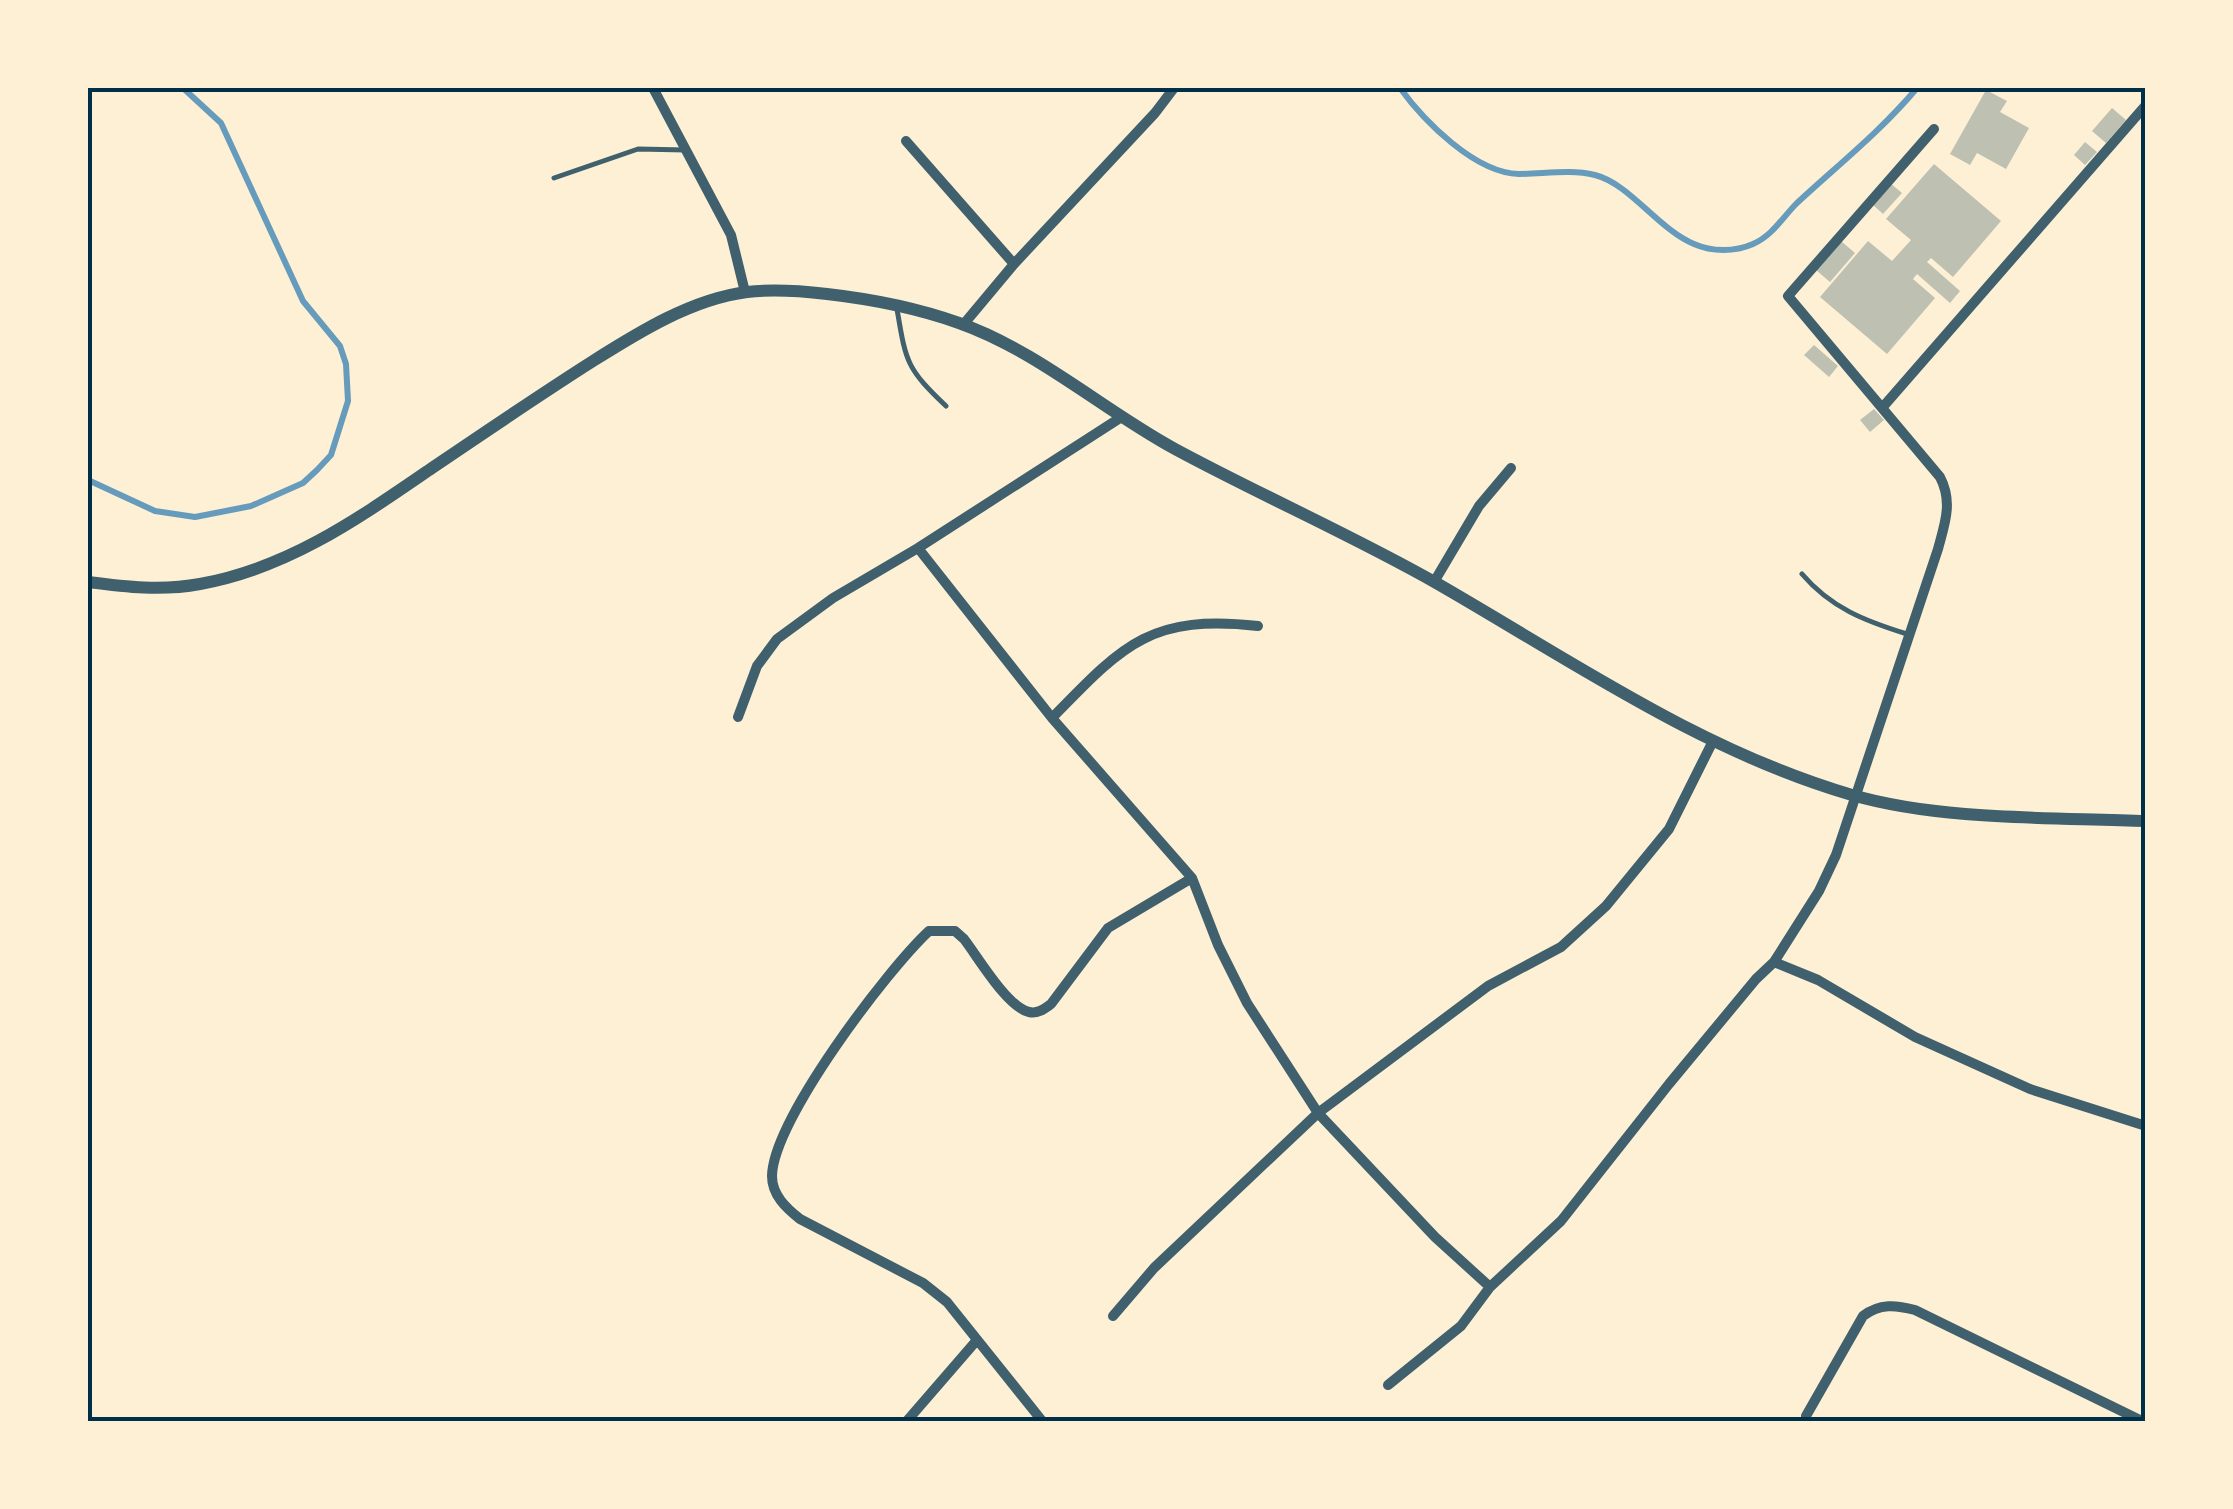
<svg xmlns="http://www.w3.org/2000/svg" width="2233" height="1509" viewBox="0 0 2233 1509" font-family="Barlow,sans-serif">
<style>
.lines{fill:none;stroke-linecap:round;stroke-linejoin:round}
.stream{stroke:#669bbc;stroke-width:6}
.building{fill:#bec0b2}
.service{stroke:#3f606c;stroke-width:5}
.minor{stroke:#3f606c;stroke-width:10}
.tertiary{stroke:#3f606c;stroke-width:12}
.neatline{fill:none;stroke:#003049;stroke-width:4}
</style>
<rect width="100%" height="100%" fill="#fdf0d5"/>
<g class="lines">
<path class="stream" d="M1400,88c24,33 75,85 119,86 25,0 51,-5 76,1 35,9 63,54 99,69 18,8 41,8 59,0 20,-9 29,-26 44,-41 41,-38 84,-72 120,-115
M88,480l67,31 40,6 56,-11 52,-23 14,-13 14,-15 17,-54 -2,-37 -6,-18 -37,-45 -82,-178 -38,-35"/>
</g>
<path class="building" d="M1986,90l21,11 -7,11 29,16 -23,41 -29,-16 -7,12 -20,-11z
M2112,108l14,12 -20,23 -14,-12z
M2085,142l12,10 -12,13 -11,-10z
M1934,164l67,57 -48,56 -22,-19 -4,4 33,29 -10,12 -33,-29 -4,5 22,19 -48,56 -67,-57 48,-56 24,20 19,-21 -25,-21z
M1890,183l12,10 -19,21 -11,-10z
M1841,241l14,12 -25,29 -14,-12z
M1814,345l24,21 -9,11 -25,-22z
M1874,409l10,11 -14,12 -10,-12z"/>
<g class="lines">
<path class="service" d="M554,178l84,-29 47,1
M897,309c9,53 9,59 49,97
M1802,574c29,34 63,47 105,60"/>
<path class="minor" d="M653,88l78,147 14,57
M906,141l108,123
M963,325l51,-61 141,-151 19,-25
M1882,408l264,-303
M918,548l134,170 140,160 26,67 29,58 71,110 117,124 55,50
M1434,582l45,-76 32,-38
M738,717l19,-51 20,-27 56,-41 85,-50 202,-130
M1052,718c71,-73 98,-104 206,-92
M1774,962l44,18 97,57 115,52 116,37
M1113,1316l41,-48 164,-155 170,-127 73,-39 45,-41 63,-77 44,-88
M1388,1385l73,-59 29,-39 71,-66 108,-137 87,-105 18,-17 45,-71 17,-36 102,-306c7,-26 15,-47 2,-72l-152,-181 146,-167
M1806,1416l57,-100c17,-13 33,-11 52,-6l229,112
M906,1422l71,-82
M1043,1422l-96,-120 -24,-19 -123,-64c-14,-11 -28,-24 -28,-43 1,-56 115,-206 157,-245h26l9,8c14,18 43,68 65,73 9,2 15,-3 22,-8l57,-76 84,-50"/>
<path class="tertiary" d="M88,582c38,5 74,9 112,2 89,-16 159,-66 232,-116 53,-36 106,-72 161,-107 46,-29 99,-62 154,-69 26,-3 54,-1 80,2 44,5 90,14 132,29 79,28 144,87 216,126 87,47 177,86 263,135 134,77 263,167 414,211 91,26 199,22 294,26"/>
</g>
<rect width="2233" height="1509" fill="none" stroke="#fdf0d5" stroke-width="180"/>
<rect x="90" y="90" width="2053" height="1329" class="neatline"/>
</svg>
